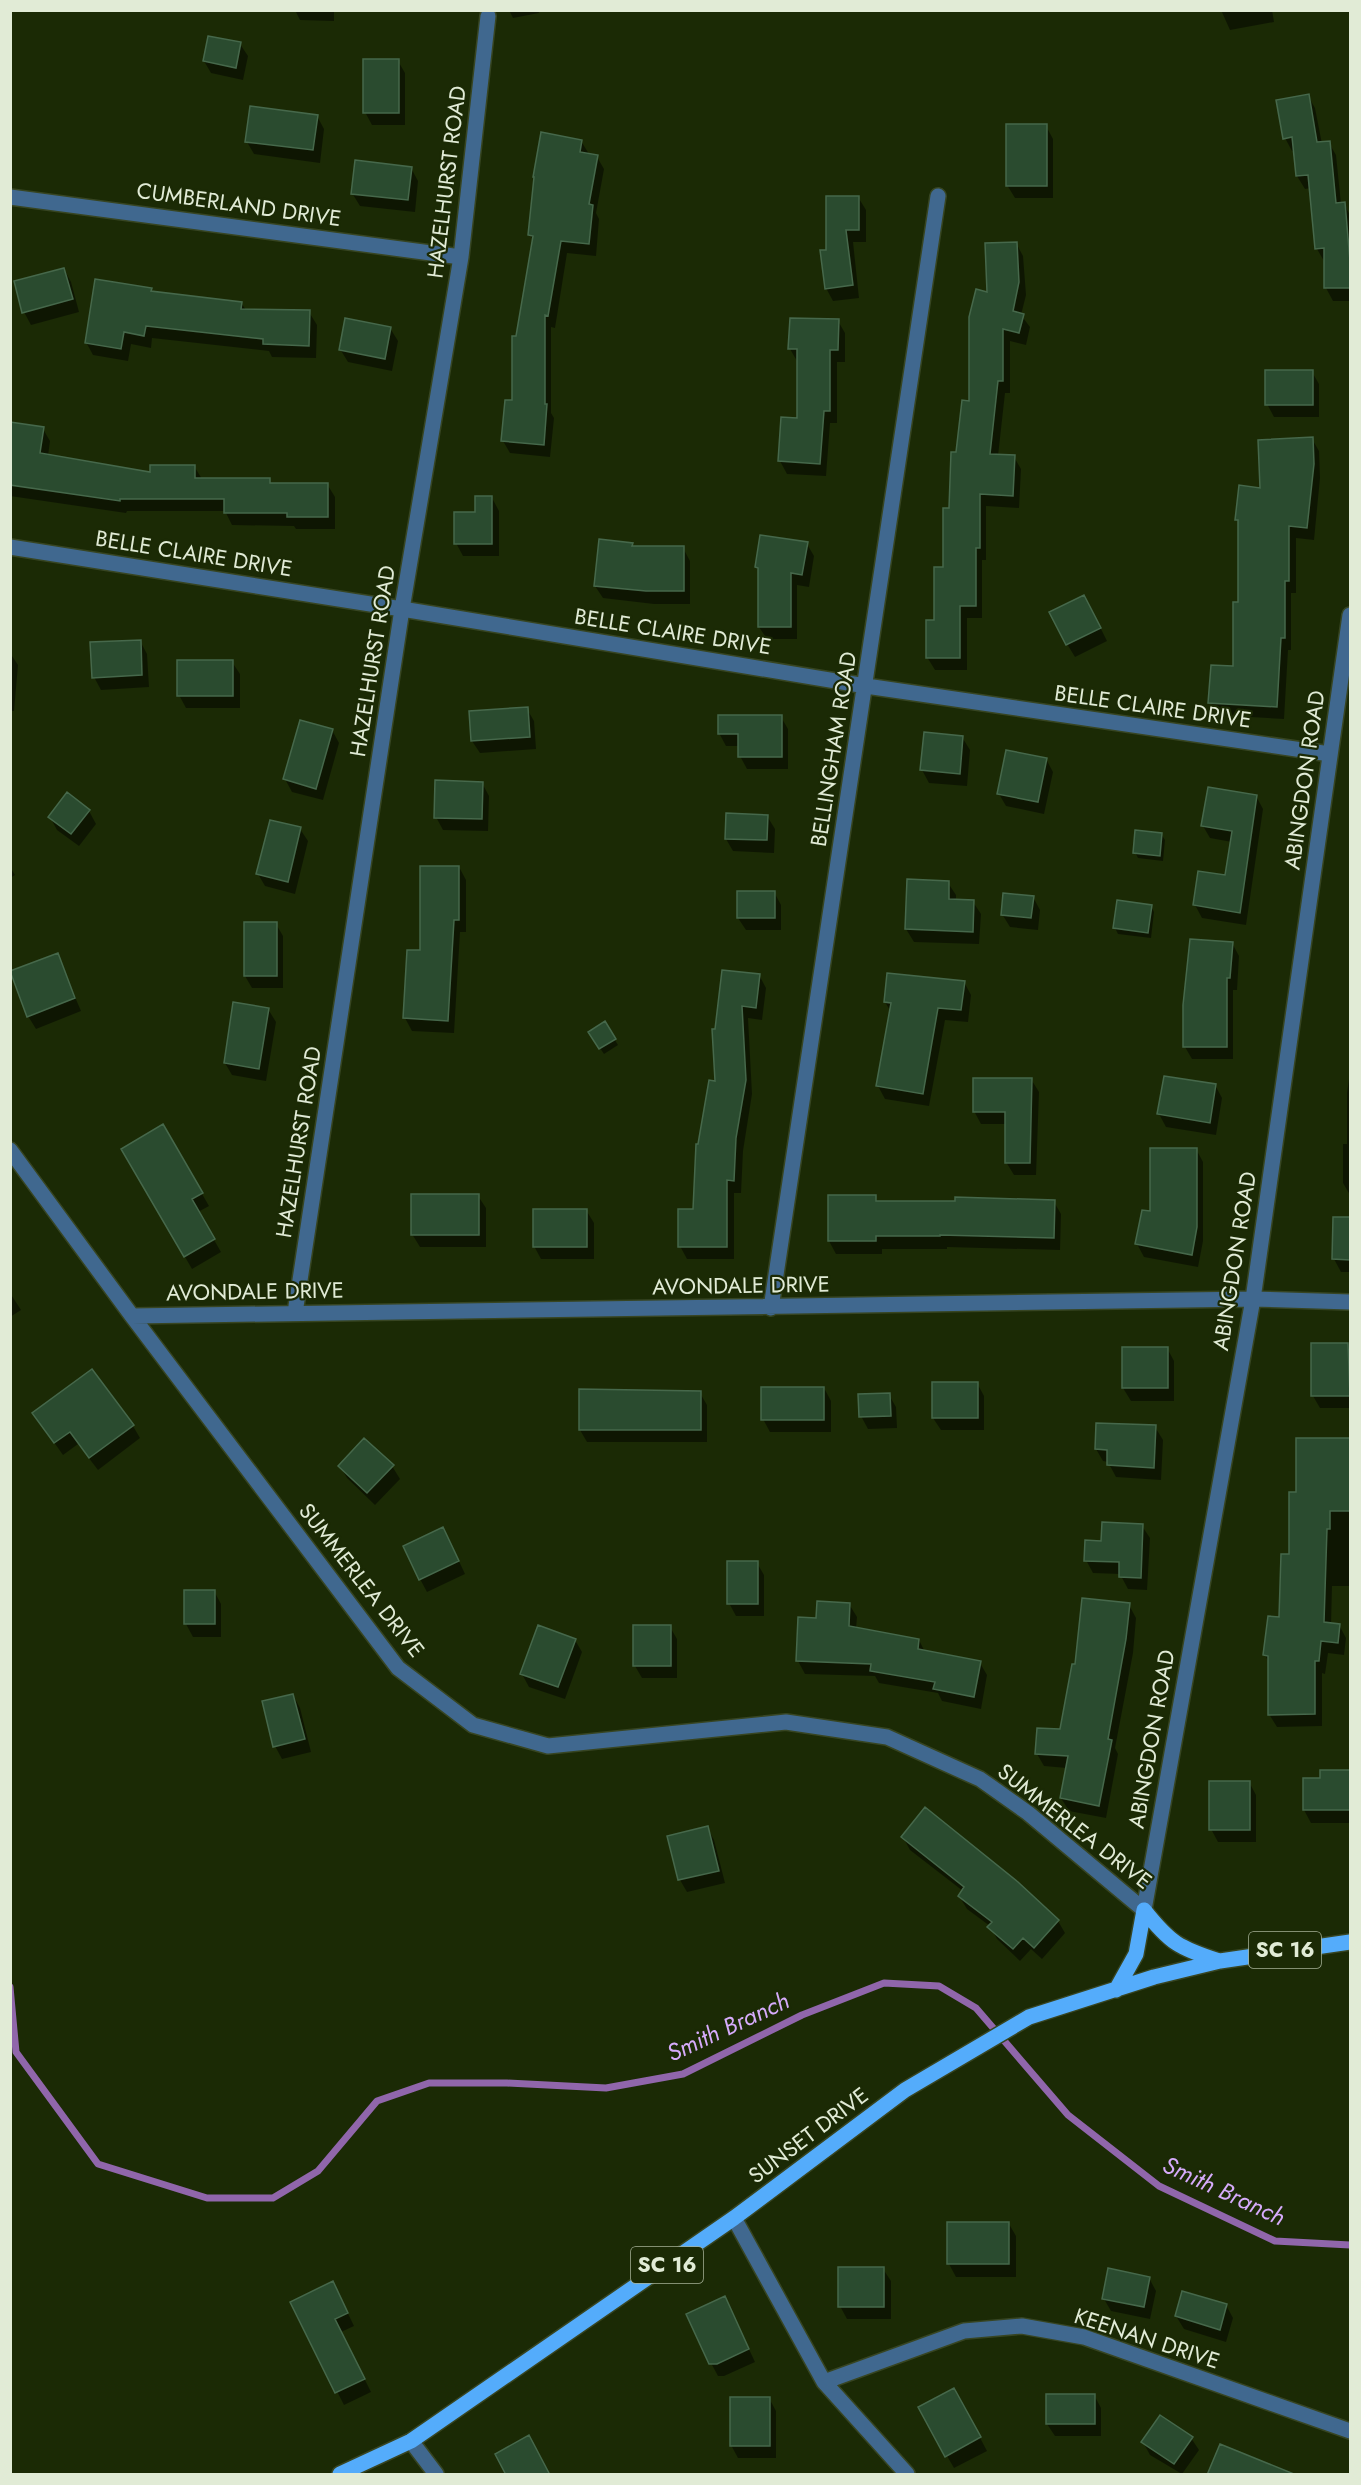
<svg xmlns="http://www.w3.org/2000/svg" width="1361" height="2485" viewBox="0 0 1361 2485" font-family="Jost,sans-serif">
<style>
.shadow{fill:#0007}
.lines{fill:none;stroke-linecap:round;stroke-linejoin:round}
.stream{stroke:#9066ab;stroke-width:7}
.building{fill:#2a4b2f;stroke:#46684b;stroke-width:1.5}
.minor-casing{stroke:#374522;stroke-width:18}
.primary-casing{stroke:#374522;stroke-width:18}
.minor{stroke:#40688f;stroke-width:15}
.primary{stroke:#54acfb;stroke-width:15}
.labels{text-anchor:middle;stroke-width:4.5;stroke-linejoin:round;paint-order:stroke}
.shield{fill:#1b2a05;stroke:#a6b197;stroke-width:1.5}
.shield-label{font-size:21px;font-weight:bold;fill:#e1ebd6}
.street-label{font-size:22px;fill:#e1ebd6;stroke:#1b2a05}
.water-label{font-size:24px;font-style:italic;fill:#d6abfb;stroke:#1b2a05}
</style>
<rect width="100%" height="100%" fill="#1b2a05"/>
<path class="shadow" d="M295,10h39v11l-34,-1z
M509,10h29l1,3 -26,5z
M1221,10h51l2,12 -44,8z
M240,44l8,12 -5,24 -32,-7 -7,-12z
M398,61l7,12v52h-33l-7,-13z
M1308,96l7,12 7,36 7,-1 7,12 5,49h3l6,11v86h-17l-7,-13 -2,-27 -7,-12 -6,-61 -6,1 -8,-13 -2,-26 -3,1 -7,-13z
M317,116l7,13 -4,34 -66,-9 -7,-12z
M1046,126l7,13v59h-38l-8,-13z
M581,141l8,13 8,3 7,12 -8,44 3,6 -3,37 -29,-3 -12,75 -4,-1v86l3,5 -4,39 -40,-4 -7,-12 11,-39 3,-64 17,-97 -4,-6z
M411,168l7,13 -3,31 -55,-6 -8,-13z
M858,197l8,13v32h-13l6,56 -26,3 -7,-13 1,-37z
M1016,243l7,13 3,39 -5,20 9,12 -4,18 -16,-4v52h-5l-7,63 16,1 7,12 -2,39 -33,-2v54h-4v58h-15v52h-32l-8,-13 17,-89 13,-114 14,-52 18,-108z
M64,269l7,13 8,30 -48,13 -7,-13z
M151,290l2,3 88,10 5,7 63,2 8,13 -1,33 -44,-1 -3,-6 -117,-13 -1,10 -20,-4 -3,17 -35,-6 -7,-13z
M838,321l7,12v29h-8v61h-7l-4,53 -39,-2 -7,-13 19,-42 -2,-58 -7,-12z
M390,328l8,13 -6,30 -44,-9 -8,-13z
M1312,372l7,12v33h-45l-7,-13z
M43,429l7,12 -2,15 103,17 43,-7 8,13 67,1 3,4h55l8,13v32h-39l-2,-3 -62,-1 -7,-14h-98l-1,2 -116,-17v-57z
M1312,439l7,12 1,27 -6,62 -18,-2v55h-5v57h-3l-4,69 -67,-4 -7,-13 24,-34 6,-64v-79l-4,-6 26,-30z
M492,498l7,13v45h-36l-7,-13 20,-30z
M632,544l2,4h49l7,13v43h-36l-51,-6 -8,-12z
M807,544l7,12 -5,31 -12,-2v54h-30l-8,-12v-55l-3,-5z
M1091,609l16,32 -32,16 -8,-13z
M140,641l7,13 2,33 -48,3 -7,-13z
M10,653l8,12 -4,46h-4z
M232,662l8,12v34h-54l-7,-13z
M527,709l7,12 2,28 -56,4 -8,-12z
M781,717l7,12v40h-41l-7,-13v-10h-14l-7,-13z
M332,730l7,13 -16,57 -31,-8 -7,-13z
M962,737l8,13 -3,36 -38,-3 -7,-13z
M1046,759l7,13 -9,42 -38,-8 -7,-12z
M482,783l7,13 -1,35 -45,-1 -7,-13z
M1256,796l7,13 -17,116 -44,-7 -7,-13 31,-28 6,-35 -22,-4 -7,-12z
M89,811l7,13 -17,22 -22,-16 -7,-13z
M767,816l8,13 -1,24 -41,-2 -7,-12z
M300,829l8,12 -13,53 -30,-8 -7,-12z
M1161,834l4,6 -2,21 -25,-3 -3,-6z
M10,867l5,8 -5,3z
M459,867l7,13v52h-6l-6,101 -42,-2 -7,-13 17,-66z
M908,881l40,2 8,12v6l17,1 8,12 -2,30 -65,-2 -8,-13z
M774,892l7,13v25h-35l-8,-12z
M1033,897l7,13 -2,20 -28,-3 -8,-13z
M1151,906l3,6 -3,26 -33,-4 -3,-6z
M276,924l7,12v52h-31l-7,-12z
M1232,943l7,13 -2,34h-4v69h-41l-7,-12z
M57,955l24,56 -45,18 -8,-13z
M759,975l7,13 -4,32 -14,-2 4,76 -9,57 -2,42h-7v66h-47l-7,-13 14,-35 5,-66 18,-63 -1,-52z
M964,982l7,13 -3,27 -23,-2 -16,86 -44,-7 -7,-13 13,-74 -6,-10z
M268,1009l8,13 -10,59 -34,-6 -7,-12z
M605,1024l13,21 -14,9 -14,-21z
M1350,1072v123l-7,-12v-39h4v-51z
M1031,1079l8,13 -3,83h-22l-8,-13v-38h-25l-7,-13z
M1215,1085l7,13 -6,37 -50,-8 -7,-13z
M163,1126l46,80 -11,6 23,40 -29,17 -69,-119z
M1196,1149l7,13v79l-5,26 -54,-10 -7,-13 14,-31z
M478,1196l8,12v39h-66l-8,-13z
M829,1196h46l3,6h176l7,12 -1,36 -113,-3v2h-65v5h-46l-7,-13z
M586,1210l8,13v36h-53l-7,-13z
M1335,1218l15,1v53h-9l-7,-13z
M10,1293l11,17 -11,7z
M1347,1345l3,6v57h-30l-7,-12z
M1123,1348h44l7,13v40h-43l-8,-13z
M977,1383l7,13v34h-43l-8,-12z
M824,1388l7,13v31h-61l-7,-13z
M700,1393l7,12v37h-120l-7,-12z
M889,1395l7,12 1,21 -29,1 -7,-13z
M34,1414l99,12 7,12 -42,32 -20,-26 -15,11z
M1155,1427l8,13 -2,40 -45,-3 -8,-15 -5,-1 -7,-12z
M1297,1440h53v146h-18l-1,39h8l7,13 -2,17 -16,-2 -3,21 -3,-1v53l-45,1 -8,-13v-51l-4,-8 16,-36 10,-64 6,-62z
M340,1466h52l8,13 -25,26 -28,-27z
M1142,1526l8,12 -3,52 -19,-1 -8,-15 -27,-1 -7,-13 16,-18z
M450,1542l15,32 -38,18 -7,-13z
M757,1563l7,12v41h-28l-7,-13z
M186,1591h28l7,13v33h-28l-7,-13z
M849,1604l8,13 -1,12 63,11 6,12 55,11 7,12 -6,34 -39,-8 -4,-8 -59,-10 -4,-7 -70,-2 -7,-13 1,-42 19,1z
M1129,1605l7,13 -3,35 -18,95 3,6 -12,64 -37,-7 -8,-13 6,-30 -23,-2 -7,-12 24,-23 16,-65z
M670,1627l7,12v39h-35l-7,-12z
M575,1640l7,12 -17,47 -36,-12 -7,-13z
M293,1695l7,13 11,44 -29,7 -7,-13z
M1321,1772h29v51h-39l-7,-13v-31h17z
M1249,1782l7,13v47h-38l-7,-13z
M707,1827l7,13 11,43 -38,9 -7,-12 -11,-43z
M903,1837l155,84 7,12 -23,26 -11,-10 -11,12 -23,-22 -7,-13 -23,-17 -8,-13 4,-5 -53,-41z
M949,2224h60l7,12v41h-60l-7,-13z
M883,2269l8,12v38h-44l-7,-13z
M1149,2278l7,13 -6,28 -39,-8 -7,-12z
M339,2295l15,31 -13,6 30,60 -27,13 -52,-102z
M1226,2305l7,13 -7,24 -42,-13 -8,-13z
M731,2311l24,51 -31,14h-6l-7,-13z
M1094,2395l7,13v28h-46l-8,-12z
M769,2398l7,13v47h-38l-7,-13z
M961,2402l26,49 -33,17 -7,-12z
M1191,2438l8,12 -17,24 -32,-19 -7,-13z"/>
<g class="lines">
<path class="stream" d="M10,1987l6,65 82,112 109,34h66l45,-27 59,-70 52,-18h78l99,5 77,-14 119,-59 82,-32 55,3 37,22 92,107 91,71 116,55 75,4"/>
</g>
<path class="building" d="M208,36l33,6 -5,26 -33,-7z
M363,59h36v54h-36z
M1309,94l8,48 13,-1 6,62 9,-1 5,59v27h-26v-40l-9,1 -7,-74 -12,1 -4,-39 -9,2 -7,-39z
M250,106l68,9 -5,35 -68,-8z
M1006,124h41v62h-41z
M541,132l41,8 -2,12 18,3 -9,49 4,1 -4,39 -28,-3 -13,75 -3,-1v89h2l-3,41 -43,-4 4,-41h7v-64h4l17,-100 -5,-1 6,-58h-1z
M355,160l57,7 -4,33 -57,-6z
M826,196h33v34h-13l7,55 -28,4 -5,-39h6z
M1017,242l2,40 -6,29 11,3 -5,19 -16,-4v52h-5l-8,73 25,1 -2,41 -33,-2v54h-4v58h-16v52h-34v-38h8v-53h9v-59h6l2,-56h5l6,-52 7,1v-84l7,-28 11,3 -2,-49z
M64,268l9,31 -51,14 -8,-32z
M95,279l57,9 -1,3 91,11 -1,7 69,1 -1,36 -46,-2v-5l-117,-13 -2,10 -20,-4 -3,17 -36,-6z
M345,318l46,9 -6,32 -46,-9z
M790,318l49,1 -1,31h-8v61h-6l-4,53 -42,-3 3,-44 16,1v-69h-9z
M1265,370h48v35h-48z
M10,422l34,5 -4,26 110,19v-7h45v13h75v5h58v34h-41v-4h-63v-14h-104v2l-110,-16z
M1313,437l1,27 -7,64 -18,-2v55h-4v57h-4l-4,69 -69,-4 3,-38 22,1v-64h5v-82h-3l4,-35 21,3 -2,-48z
M475,496h17v48h-38v-32h21z
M760,535l48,7 -6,33 -11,-2v54h-33v-59l-3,-1z
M599,539l34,4 -1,3h52v45h-38l-52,-5z
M1084,595l17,33 -35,17 -17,-33z
M141,640l1,35 -50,3 -2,-36z
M177,660h56v36h-56z
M528,707l2,30 -59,4 -2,-30z
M718,715h64v42h-44v-23h-20z
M300,720l33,9 -17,60 -33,-10z
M924,732l39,4 -3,38 -40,-4z
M1006,750l41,8 -9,44 -41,-8z
M435,780l48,2 -1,37 -48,-1z
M1208,787l49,8 -17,118 -47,-8 5,-34 27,4 7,-44 -31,-5z
M67,792l23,18 -19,24 -23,-17z
M726,813l42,2 -1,25 -42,-1z
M270,820l31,7 -13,55 -32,-8z
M1135,830l27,3 -2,23 -27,-3z
M420,866h39v54h-5l-6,101 -45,-3 4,-68h13z
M907,879l42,2v18l25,1 -1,32 -68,-3z
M737,891h38v27h-38z
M1003,893l31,3 -3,22 -30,-3z
M1117,900l35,5 -4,28 -35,-5z
M244,922h33v54h-33z
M1190,939l43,3 -3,36h-3v69h-44v-42z
M58,953l17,45 -48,19 -17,-46z
M722,970l38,4 -4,34 -14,-2 4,74 -10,58 -2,43 -7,-1v67h-49v-38h15l3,-65h2l11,-64 6,1 -3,-52h3z
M887,973l78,8 -4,29 -23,-2 -15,86 -47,-8 15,-83 -7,-1z
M233,1002l36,6 -10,61 -35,-6z
M605,1021l11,18 -17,10 -11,-17z
M1164,1076l52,8 -6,39 -53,-9z
M973,1078h59l-2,85h-25v-51h-32z
M163,1124l40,69 -11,6 23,40 -31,18 -63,-108z
M1150,1148h47v79l-5,28 -57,-11 7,-34 8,1z
M411,1194h68v41h-68z
M828,1195h48v6h79v-4l100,3 -1,38 -114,-3v1h-64v5h-48z
M533,1209h54v38h-54z
M1333,1217h17v43l-18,-1z
M1311,1343h37l2,53h-39z
M1122,1347h46v41h-46z
M92,1369l42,56 -45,33 -19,-26 -16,11 -22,-30z
M932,1382h46v36h-46z
M761,1387h63v33h-63z
M579,1389l122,2v39h-122z
M890,1393l1,23 -32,1 -1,-23z
M1096,1423l60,2 -2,43 -47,-3v-15l-12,-1z
M364,1438l30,27 -27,28 -29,-27z
M1296,1438h54v73h-20v18h-3l-3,93 16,2 -2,19 -17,-2 -2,20h-4v53l-47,1v-59l-5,-1 5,-39 11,1 2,-63h8v-62h7z
M1102,1522l41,2 -2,54 -22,-1v-15l-35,-1 1,-21 16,1z
M443,1527l16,34 -40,19 -16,-34z
M727,1561h31v43h-31z
M184,1590h31v34h-31z
M1082,1598l48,5 -4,36 -18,100 4,1 -13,66 -39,-8 8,-42 -33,-2 2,-26 23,1 12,-65h3z
M817,1601l33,2 -1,23 70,13 -1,10 63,12 -7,36 -41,-8 2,-7 -65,-11 1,-7 -75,-3 2,-44 18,1z
M538,1625l38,14 -18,48 -38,-13z
M633,1625h38v41h-38z
M293,1694l12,45 -32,8 -11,-46z
M1320,1770h30v40h-47v-32h17z
M1209,1781h41v49h-41z
M925,1807l93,75 41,38 -25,28 -11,-10 -10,11 -26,-22 5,-5 -34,-26 6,-9 -63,-50z
M708,1826l11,45 -41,9 -11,-44z
M947,2222h62v42h-62z
M838,2267h46v40h-46z
M1108,2268l42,9 -6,30 -42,-8z
M333,2281l15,32 -13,6 30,60 -30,14 -45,-91z
M1182,2291l45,13 -7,26 -45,-14z
M725,2296l24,53 -32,15h-8l-23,-50z
M954,2388l27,49 -36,20 -27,-50z
M1046,2394h49v30h-49z
M730,2397h40v49h-40z
M1160,2415l33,22 -19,27 -33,-22z
M529,2435l21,40h-44l-11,-21z
M1220,2444l74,30v1h-87z"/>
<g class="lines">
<g class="minor-casing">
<path id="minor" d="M10,197l451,60
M10,547l392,62 464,77 464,68
M10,1150l122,166 266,352 75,57 75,21 238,-24 101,15 93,42 48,34 116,97 109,-611 97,-684
M771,1308l167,-1112
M295,1313l107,-704 59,-352 27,-241
M132,1316l1121,-17 97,3
M734,2218l90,164 83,92
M824,2382l140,-51 58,-5 62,11 266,94
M411,2441l25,33"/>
</g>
<g class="primary-casing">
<path id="primary" d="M1144,1910c26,33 35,38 75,51
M1116,1990l20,-36 8,-44
M340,2474l71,-33 323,-223 171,-128 124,-73 125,-40 66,-16 130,-19"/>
</g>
<use href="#minor" class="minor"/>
<use href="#primary" class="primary"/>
</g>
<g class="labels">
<g class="shield">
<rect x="1249" y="1932" width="72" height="36" rx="4.5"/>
<rect x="631" y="2247" width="72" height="36" rx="4.5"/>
</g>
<g class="shield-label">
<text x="1285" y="1957">SC 16</text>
<text x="667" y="2272">SC 16</text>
</g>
<g class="street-label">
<text transform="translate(446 182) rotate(-83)" y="8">HAZELHURST ROAD</text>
<text transform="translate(239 204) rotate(8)" y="8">CUMBERLAND DRIVE</text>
<text transform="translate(194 553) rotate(9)" y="8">BELLE CLAIRE DRIVE</text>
<text transform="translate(673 631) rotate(9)" y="8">BELLE CLAIRE DRIVE</text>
<text transform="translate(372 661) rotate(-81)" y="8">HAZELHURST ROAD</text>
<text transform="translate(1153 706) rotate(8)" y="8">BELLE CLAIRE DRIVE</text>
<text transform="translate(833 749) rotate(-81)" y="8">BELLINGHAM ROAD</text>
<text transform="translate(1304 780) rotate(-82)" y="8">ABINGDON ROAD</text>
<text transform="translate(298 1142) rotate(-81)" y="8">HAZELHURST ROAD</text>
<text transform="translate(1234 1261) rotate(-81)" y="8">ABINGDON ROAD</text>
<text transform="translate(741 1285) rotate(-1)" y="8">AVONDALE DRIVE</text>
<text transform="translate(255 1291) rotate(-1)" y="8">AVONDALE DRIVE</text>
<text transform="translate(362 1580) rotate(52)" y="8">SUMMERLEA DRIVE</text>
<text transform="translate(1151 1739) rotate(-80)" y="8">ABINGDON ROAD</text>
<text transform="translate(1075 1826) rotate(38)" y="8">SUMMERLEA DRIVE</text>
<text transform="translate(808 2135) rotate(-37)" y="8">SUNSET DRIVE</text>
<text transform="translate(1147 2338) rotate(18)" y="8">KEENAN DRIVE</text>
</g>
<g class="water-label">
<text transform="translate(728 2027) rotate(-25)" y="8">Smith Branch</text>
<text transform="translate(1224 2191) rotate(25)" y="8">Smith Branch</text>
</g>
</g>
<rect width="1361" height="2485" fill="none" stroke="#e1ebd6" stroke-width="24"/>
</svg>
